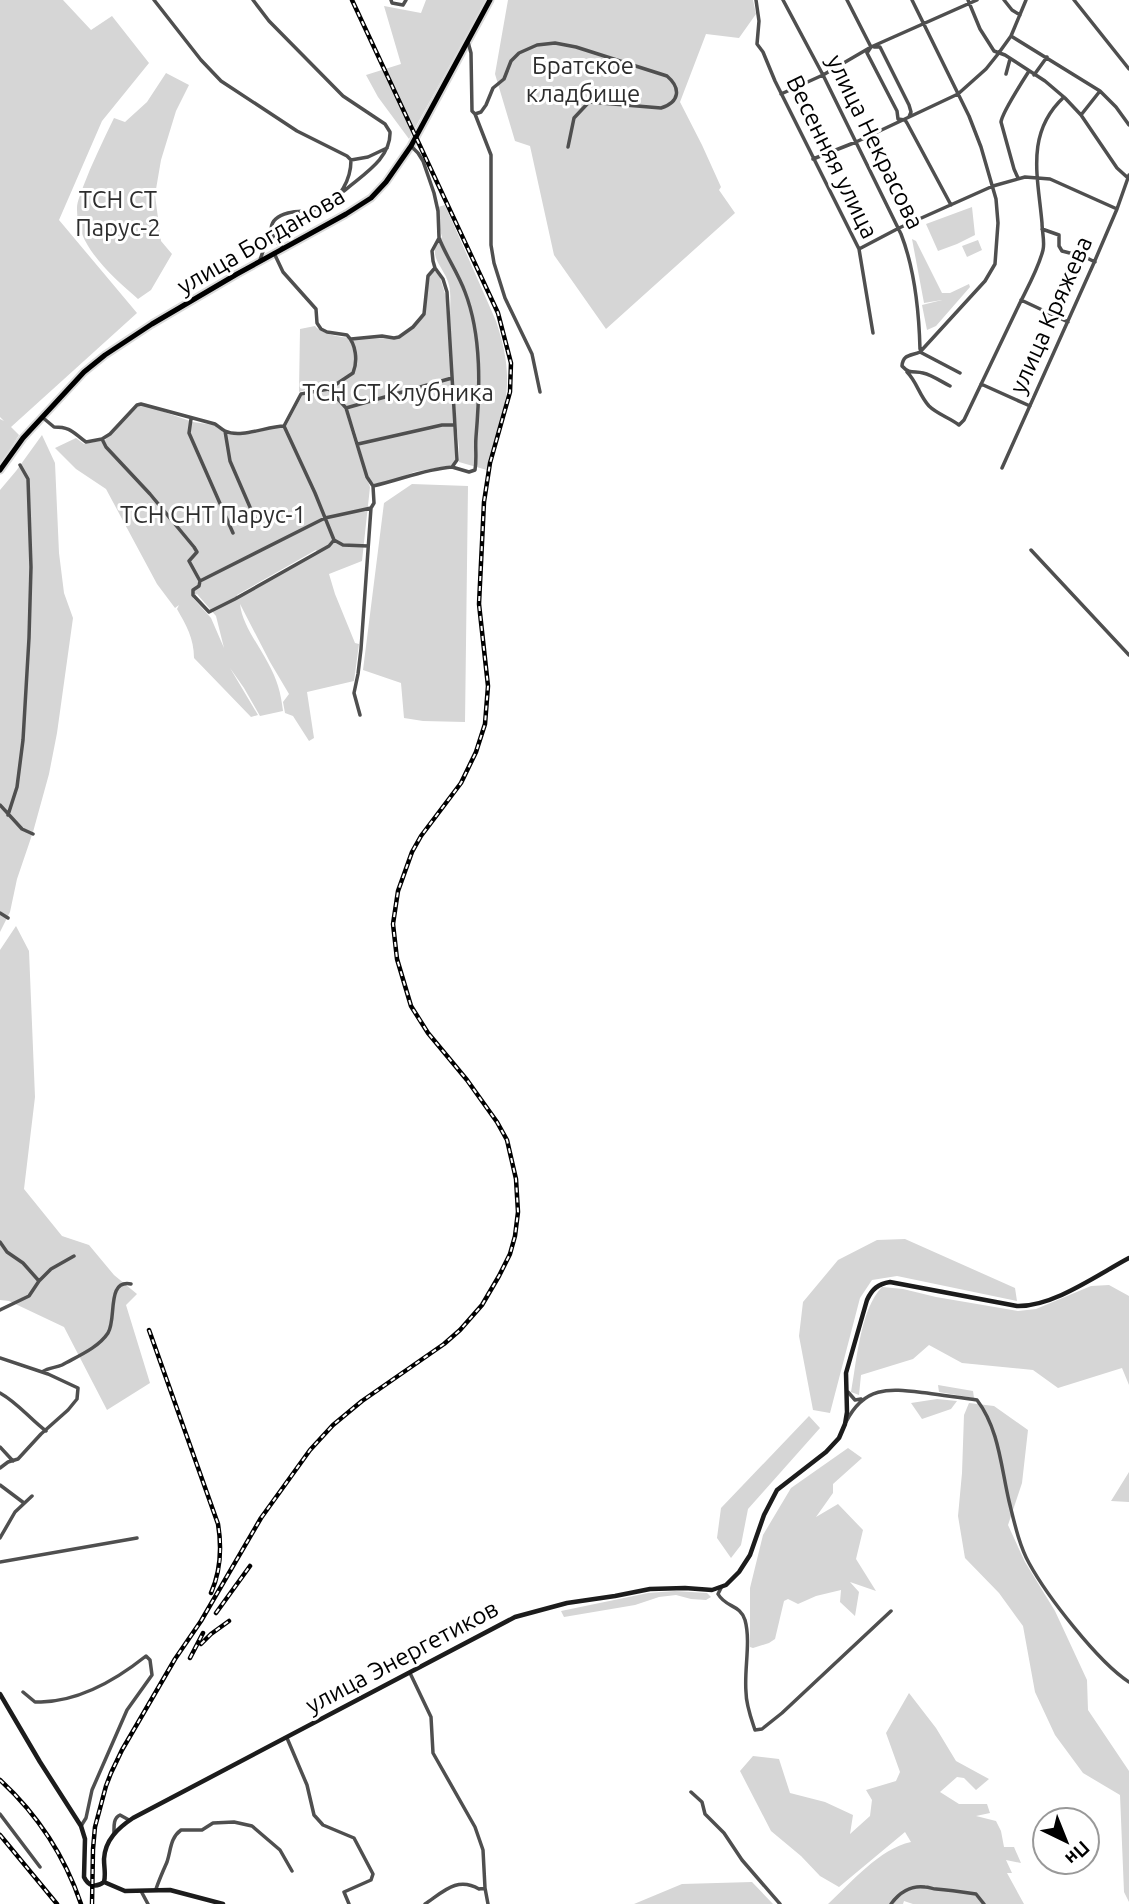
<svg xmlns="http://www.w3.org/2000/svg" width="1129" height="1904" viewBox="0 0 1129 1904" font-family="Ubuntu,sans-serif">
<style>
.green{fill:#d6d6d6;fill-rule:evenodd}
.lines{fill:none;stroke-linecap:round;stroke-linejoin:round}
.primary-casing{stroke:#dbdbdb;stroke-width:9}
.street{stroke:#4f4f4f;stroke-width:3.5}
.secondary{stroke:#1c1c1c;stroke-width:4.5}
.primary{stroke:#000;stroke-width:5}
.rail-casing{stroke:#000;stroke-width:4.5}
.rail{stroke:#fff;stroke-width:2;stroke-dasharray:5;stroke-linecap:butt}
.labels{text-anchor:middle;stroke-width:6;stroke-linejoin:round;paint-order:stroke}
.park-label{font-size:24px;fill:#2d2d2d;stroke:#fff}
.street-label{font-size:24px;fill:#000;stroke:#fff}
</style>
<rect width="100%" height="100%" fill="#fff"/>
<path class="green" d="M0,0h63l28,30 21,-14 37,47 -47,58 -43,99 78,93 -126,114 8,8 -19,30v-46l4,2 -4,-4z
M426,0h60l-77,139 -31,-42 -12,-22 35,-11 -17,-58 37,7z
M508,0h245l3,14 -17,24 -33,-4 -26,68 22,43 19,42 -2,3 16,23 -129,116 -52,-74 -24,-109 -15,-5 -20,-67z
M166,73l23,12 -13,26 -15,49 -6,35 6,46 11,13 -21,36 -13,9c-26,-23 -62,-53 -61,-91 0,-7 4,-14 6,-21 9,-24 20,-46 31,-69l11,4 22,-20z
M445,205l51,116c7,21 12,42 11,64 -1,28 -13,58 -20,85l-28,-8c1,-15 -2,-28 -3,-43 -2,-30 -5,-61 -6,-91 -1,-14 2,-30 -1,-43 -4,-18 -25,-30 -7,-48l-3,-11 -1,-19z
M972,207l3,28 -18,9 -19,7 -12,-27z
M912,239l4,2 26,52h8l19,-9 1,3 -34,39 -9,4 -5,-25 20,-5 -18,3z
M978,240l4,10 -15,7 -5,-11z
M434,271l5,3 7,23 10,163 -4,5 -38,7 -17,7 -23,5c-7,-6 -9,-16 -11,-25 -8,-26 -12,-56 -36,-73l-12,1 -16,5 1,-63 15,-3c15,17 63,11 84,12l26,-24 4,-37z
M329,391l16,19 10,34 15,43 -8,74 -33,13 6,20 20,49 4,1 -5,37 -47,11 7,46 -5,3 -16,-25 -8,-3 -2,-11 6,-8 -19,-32 -30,-58c2,20 18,40 28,59 9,16 13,30 15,48l-23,5 -16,-28 -14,-20 28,47 -7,2 -57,-59c0,-20 -8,-33 -17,-49l2,-4 -4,3 -18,-24 -51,-95 -30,-20 -21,-21 21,-10 8,6 21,-4 33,-34 6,-1 49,17 21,3 13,9 28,-1 32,-9 15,-28zM316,550l2,3 -81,45v-3zM197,594l19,22 8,32 -13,-30 -18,-20v-1z
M42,435l13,28 4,90 5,40 9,25 -16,115 -8,41 -16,58 -16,47 -7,33 -10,20v-442l16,-19z
M412,484l56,2 -3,236 -42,-1 -19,-3 -3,-35 -38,-13 21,-167z
M16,926l13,25 6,146 -11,92 38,47 27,9 25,30 23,19 -11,11 24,78 -43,27 -43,-83 -55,-26 -9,-1v-350z
M905,1239l110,49 2,13 -120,-25 -25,4 -12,18 -30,115 -17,-3 -14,-74 4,-34 35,-42 39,-20z
M1109,1285l20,11v89l-7,-17 -64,20 -25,-18 -71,-7 -33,-18 -16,14 -52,16 -2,20 -8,-3c6,-32 9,-82 31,-105l21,2 33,8 82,14 18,-2 55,-23z
M938,1385l35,6 1,7 -35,-6z
M937,1399l20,2 -6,8 -29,10 -11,-16z
M969,1403l25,3 34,24 -6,53 -14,42 17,37 30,49 32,69 1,30 41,61v131l-5,-10 -4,-97 -37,-22 -28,-38 -20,-43 -12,-66 -24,-33 -34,-35 -7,-42 4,-43 2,-58z
M809,1416l11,12 -72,81 -7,36 -10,13 -14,-20 4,-30z
M848,1448l14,10 -29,26v9l-17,24 22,-13 25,26 -7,29 20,32 -26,-9 9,10 -4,24 -15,-14 1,-12 -25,6 -18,8 -10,-5 -4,2 -9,38 -6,4 -16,5 -3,-1v-59l13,-53 28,-47z
M1129,1472v30l-18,-1z
M675,1591l32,2 4,4 -5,3 -15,-1 -15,-4 -17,2 -24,8 -71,12 -3,-6 87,-18z
M909,1693l27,35 20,33 33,18 -13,11 -12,-12 -7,-1 -17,15 19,12h28l3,9 -14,3 20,5 5,10 3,16h10l7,16 -15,-3 6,13h-5l17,31h-111l-9,-3 -1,3h-75c24,-22 51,-55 83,-62l-6,-10 -66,55 -19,-11 -19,-20 -30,-25 -31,-60 13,-15 26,3 11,34 35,9 28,13 -3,19 20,-18 2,-16 -6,-10 30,-9 4,-9 -14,-39z
M752,1882l21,22h-139l48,-20z"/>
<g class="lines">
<g class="primary-casing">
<path id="primary" d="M0,470l23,-32 61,-66 21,-17 47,-31 85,-50 109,-60 25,-16 15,-16 25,-36 79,-146"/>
</g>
<path class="street" d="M154,0l47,60 20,21 76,50 50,25 4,4c0,19 -11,41 -30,48 -10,4 -22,2 -33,5 -22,6 -21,22 -5,35
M253,0l16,21 74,75 42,28 5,8c1,27 -28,43 -46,59
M391,0l1,3 11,2 3,-5
M756,0l3,21 -2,23 6,8 12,29 84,168 14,84
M783,0l40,75 78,159c14,36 18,77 19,115
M847,0l24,47 -4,6 30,58 1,8 7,1 2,3 44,82
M912,0l57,116 12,31 15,52 2,24 -3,41 -10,17 -65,71
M968,0l12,29 14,22 11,4 40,26 20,17 16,17 36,53 11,10
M1004,0l8,10 8,5
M1074,0l55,69
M1011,36l89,55 16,16 13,18
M468,42l3,11 1,58 3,3 6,-2 5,-7 7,-17 11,-9 7,-18 8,-8 18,-8 18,-2 21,4 91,29c14,12 13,26 -6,32l-72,-6 -15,16 -6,29
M874,47h6l29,58 2,7 -2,5
M1006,74l4,-15
M1034,75l13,-18
M781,94l42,-19 48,-28 106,-47
M475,114l16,41v90l3,18 11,35 27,56 8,38
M1081,115l19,-24
M813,159l43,-17 102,-48 28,-25 12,-15 13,-18 15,-36
M351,160l17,-3 19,-9
M1018,178l-4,-9 -13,-47c1,-9 21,-40 28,-51
M1042,229l17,6v11l3,5 23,6 10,5
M439,238c7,18 19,35 26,54 17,44 15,98 11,145 -1,12 1,21 -1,33l-6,2 -17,-5
M859,249l40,-21 94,-42 32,-9 25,2 67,30
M274,253l9,19 33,37 1,14 4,6 6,3 20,3c9,9 11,26 6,38l-24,16 17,19 21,69 6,9 1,17 -3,5 -10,141 -3,25 -4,19 6,22
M260,260l10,-29
M1021,300l47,22
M351,339l31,-3 12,2 5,-1 14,-10 11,-13 4,-38 6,-7
M920,352c-9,4 -17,2 -18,14 7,8 12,5 21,7 9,2 19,9 27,13
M920,352l40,21
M907,372c10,10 12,23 22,34 8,8 21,12 30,19l5,-5c18,-37 35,-74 53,-111 9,-19 21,-39 26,-59 2,-8 -1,-18 -1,-27 -4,-46 -17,-90 22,-126
M981,384l49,22
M329,389l-28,5 -17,32 31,67 19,47 9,5 25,1
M346,408l106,-30
M42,417l12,10c18,0 19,6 32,15l16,-3 4,8 44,47 44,53 3,5 -8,9 11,20
M191,419l-2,14 44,100
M225,431l5,30 26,60
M102,439l8,-5 27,-29 4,-1 74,20c3,2 6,5 10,7 16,8 42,-5 59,-5
M358,444l84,-19h13
M1002,468l91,-203 24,-56 12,-34
M373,486c27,-6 52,-17 79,-19l5,-7 -10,-168 -4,-13 -8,-11 -2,-7 -1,-10 7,-13 -1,-27 -4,-18 -11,-32 -5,-8 -7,-7
M334,540l-5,6 -94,53 -26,13 -16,-17v-5l6,-4 1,-5 125,-63 46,-10
M1031,550l98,105
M0,805l22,24 11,5
M8,815l9,-28 6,-47 6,-102 2,-71 -3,-88 -8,-14
M0,913l8,5
M0,1242l7,10 16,11 16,18 12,-12 23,-13
M0,1310l29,-14 10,-15
M0,1358l48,16 30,14 -1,11 -9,11 -27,24 -23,25 -10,3 -8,6
M42,1372c7,-5 14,-4 20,-7 16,-9 36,-17 46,-32 9,-14 -2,-54 23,-49
M848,1392l7,8 6,-1
M0,1393c18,10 30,26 46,38
M846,1422c19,-38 45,-33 81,-29 17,3 34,4 50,7 22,29 24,67 32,101 5,20 10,44 20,62 18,33 69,99 100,119
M0,1447l13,14
M0,1485l24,18
M0,1538l15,-26 17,-16
M0,1562l137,-24
M721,1588l-3,6c8,14 22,10 27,26 6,22 -1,49 1,72 0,13 5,26 9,38l7,-1 20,-16 109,-102
M410,1673l21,44 2,36 42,74 8,23 2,38 3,16
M23,1692l12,10h6c39,-1 75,-22 105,-46l4,4 2,15 -25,35 -35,80 -6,28 -5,8
M287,1738l20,47 7,30 9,10 31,13 19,36 -2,6 -27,12 5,12
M691,1792l11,10 3,12 19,19 18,27 38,44
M0,1814l40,53
M114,1834c0,-7 -1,-16 6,-19l9,5
M156,1889c3,-9 7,-18 11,-27 4,-12 3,-24 14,-32h21l11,-7 21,-1 18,4 28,24 12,21
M141,1891l7,13
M425,1904c18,-12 32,-28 54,-15l6,-1
M891,1904c8,-11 20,-19 34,-17 4,0 8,2 11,2 14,1 27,3 40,5l8,10"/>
<path class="secondary" d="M0,1694l40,68 41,64 4,13 -1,38c4,9 12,11 20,5
M104,1882c2,-8 0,-14 0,-23 1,-19 14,-31 29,-41l382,-201 52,-14 48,-7 35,-7 35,-1 27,2 14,-5 13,-13 11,-17 14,-40 13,-25 49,-38 13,-14 6,-14 2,-12 -1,-39 21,-73c5,-11 11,-16 23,-18l127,24c36,1 80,-31 112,-48
M104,1882l21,9 45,-1 53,14"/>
<use href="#primary" class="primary"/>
<g class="rail-casing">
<path id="rail" d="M149,1330l69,194c4,24 3,46 -7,69
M216,1613l34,-47
M201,1644l10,-10 18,-13
M190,1658l13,-25
M0,1780c37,34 65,77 81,124
M0,1835l57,69
M92,1904l1,-55 2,-22 11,-41 5,-13 11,-23 53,-91 26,-38 60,-103 49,-68 23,-25 29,-24 82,-57 16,-14 22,-25 17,-29 11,-22 5,-18 3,-24 -2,-33 -9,-39 -10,-18 -30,-42 -39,-47 -17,-27 -14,-47 -4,-35 5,-33 14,-39 9,-16 40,-53 15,-31 9,-28 3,-38 -9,-82 5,-102 6,-39 20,-71 1,-29 -13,-50 -146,-313"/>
</g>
<use href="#rail" class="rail"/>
</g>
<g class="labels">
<g class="park-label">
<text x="583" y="74">Братское<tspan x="583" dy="28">кладбище</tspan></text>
<text x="118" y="208">ТСН СТ<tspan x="118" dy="28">Парус-2</tspan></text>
<text x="398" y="401">ТСН СТ Клубника</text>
<text x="213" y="523">ТСН СНТ Парус-1</text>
</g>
<g class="street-label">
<text transform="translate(875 142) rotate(64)" y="8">улица Некрасова</text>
<text transform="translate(832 157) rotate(64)" y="8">Весенняя улица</text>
<text transform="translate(261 241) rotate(-30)" y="8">улица Богданова</text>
<text transform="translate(1051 315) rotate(-66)" y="8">улица Кряжева</text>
<text transform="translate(402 1657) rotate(-28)" y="8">улица Энергетиков</text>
</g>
</g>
<g transform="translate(1066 1841) rotate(137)"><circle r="33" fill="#ffffff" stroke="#999999" stroke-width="2"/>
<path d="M0-5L12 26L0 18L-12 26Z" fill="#000000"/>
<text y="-10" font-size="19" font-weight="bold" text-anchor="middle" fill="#000000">Пн</text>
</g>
</svg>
